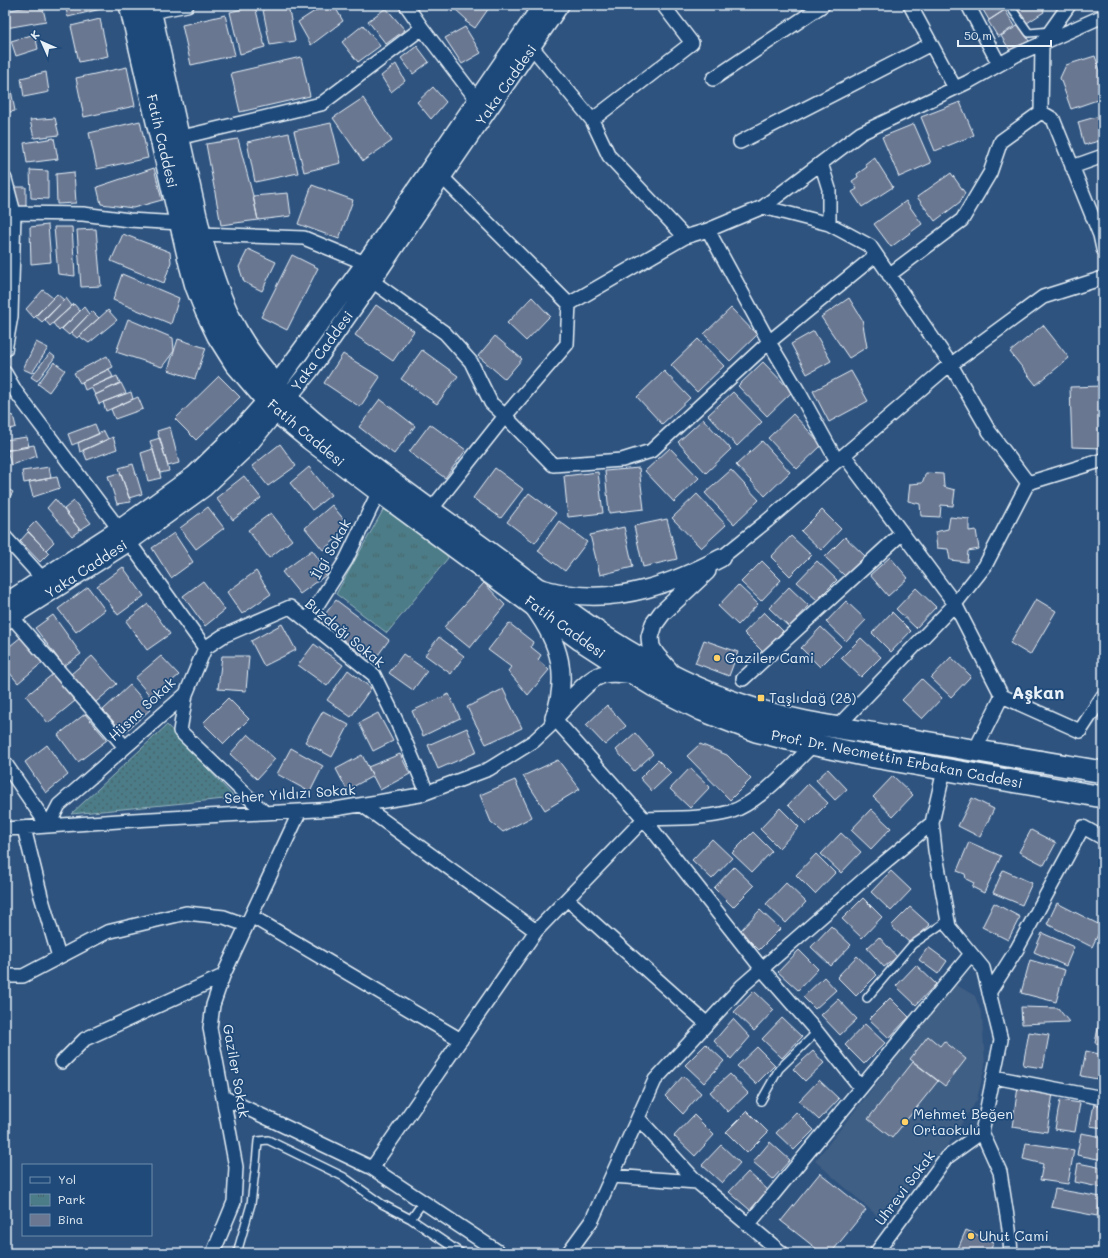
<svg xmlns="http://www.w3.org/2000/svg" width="1108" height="1258" viewBox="0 0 1108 1258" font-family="Mali,sans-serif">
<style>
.built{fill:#405e84}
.grass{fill:url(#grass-dots);stroke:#9ab6c0}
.park{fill:url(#park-tufts);stroke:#9ab6c0}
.building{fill:#6b7791;stroke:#e8f1f8}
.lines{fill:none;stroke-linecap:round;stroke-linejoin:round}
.service-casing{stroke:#e8f1f8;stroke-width:10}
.minor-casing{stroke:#e8f1f8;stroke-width:16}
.tertiary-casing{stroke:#e8f1f8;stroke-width:20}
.primary-casing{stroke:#e8f1f8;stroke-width:24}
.service{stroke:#1f4a7a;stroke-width:7}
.minor{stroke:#1f4a7a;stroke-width:13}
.tertiary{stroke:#1f4a7a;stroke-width:17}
.primary{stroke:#1f4a7a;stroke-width:21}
.poi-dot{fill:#ffd166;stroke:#1f4a7a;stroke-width:1.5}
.labels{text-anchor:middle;stroke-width:3.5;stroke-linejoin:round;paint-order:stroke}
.street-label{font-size:14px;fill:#e8f1f8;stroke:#1f4a7a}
.poi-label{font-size:14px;fill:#e8f1f8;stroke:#1f4a7a;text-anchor:start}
.district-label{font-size:18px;font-weight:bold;fill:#e8f1f8;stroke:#1f4a7a}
</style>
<defs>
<pattern id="grass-dots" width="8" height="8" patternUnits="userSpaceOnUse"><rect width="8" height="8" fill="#4c7c87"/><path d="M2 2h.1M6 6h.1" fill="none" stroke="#49656c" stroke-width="1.8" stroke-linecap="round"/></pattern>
<pattern id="park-tufts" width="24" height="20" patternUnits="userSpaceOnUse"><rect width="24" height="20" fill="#4c7c87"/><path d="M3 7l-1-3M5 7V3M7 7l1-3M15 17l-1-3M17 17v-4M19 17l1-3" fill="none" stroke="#49656c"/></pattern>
</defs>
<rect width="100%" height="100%" fill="#2e537f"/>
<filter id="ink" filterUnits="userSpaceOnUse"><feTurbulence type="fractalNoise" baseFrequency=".025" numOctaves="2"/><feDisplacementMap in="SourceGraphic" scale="8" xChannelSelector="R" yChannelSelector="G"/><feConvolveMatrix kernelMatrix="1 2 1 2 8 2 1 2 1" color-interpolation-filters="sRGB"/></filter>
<g filter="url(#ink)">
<path class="built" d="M955,984l20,12 7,19 3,50 -8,35 -28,43 -68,76 -66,-58z"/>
<path class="grass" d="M167,725l68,73 -164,16z"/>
<path class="park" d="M386,505l54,39 8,14 -61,75 -51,-39z"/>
<path class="building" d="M38,5h4l4,16 -40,7 -1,-17z
M65,5h40v3l-37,9z
M262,5h26l7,36 -25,4z
M324,5h10l9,16 -32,24 -13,-23z
M446,5h45l-16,23 -10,-7 2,-1 -12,-11 -3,3 -7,-6z
M980,5h24l2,4 -17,11z
M1015,5h26l3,7 -17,11z
M255,6l10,41 -25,7 -10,-42z
M386,8l19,22 -19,14 -18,-23z
M1005,10l10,16 -17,11 -10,-16z
M225,15l10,40 -44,10 -9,-40z
M100,19l8,37 -29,6 -8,-36z
M363,25l17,21 -22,16 -16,-20z
M1019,25l10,16 -18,11 -10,-16z
M465,27l16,26 -19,11 -17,-26z
M35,34l3,15 -22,7 -5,-15z
M417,46l12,16 -16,12 -12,-16z
M1095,56l8,22v20l-32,11 -11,-31 6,-13z
M301,57l9,39 -70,16 -9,-39z
M396,64l9,17 -14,11 -10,-16z
M127,67l8,39 -51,11 -8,-39z
M46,72l3,20 -25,5 -3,-19z
M433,87l13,15 -15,17 -14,-17z
M11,90l4,21 -10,2v-20z
M363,98l29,43 -29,20 -30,-43z
M960,102l14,33 -39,16 -14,-34z
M1103,115v25l-19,5 -6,-23z
M55,118l4,17 -25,3 -4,-18z
M140,121l8,37 -51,11 -8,-36z
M331,123l10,40 -37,9 -10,-41z
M914,124l17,39 -32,14 -17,-40z
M289,133l9,40 -43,9 -8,-40z
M54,138l4,21 -31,4 -3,-20z
M238,139l15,57 5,24 -37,5 -15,-81z
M874,157l19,30 -31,20 -10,-15 5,-3 -5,-8 6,-4 -1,-3 10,-7 -2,-3z
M154,168l8,32 -29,8 -32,-4 -4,-17z
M30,170l18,1v28l-17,-1z
M74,172l2,31 -19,1 -1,-30z
M951,173l14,20 -5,9 -25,19 -18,-24z
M312,185l41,15 -14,39 -41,-15z
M14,187h12v22l-10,-1z
M288,193l3,23 -33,4 -5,-24z
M906,201l16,23 -31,23 -17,-23z
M48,225l3,37 -20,2 -1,-37z
M54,227h18l3,49 -17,-2z
M96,229l5,57 -20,1 -4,-57z
M123,234l47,18 1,10 -7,21 -53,-22z
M248,249l28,13 -14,29 -18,-9 -5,-15z
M292,255l26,13 -31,62 -26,-13z
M122,274l57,24 -8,26 -58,-24z
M43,290l10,8 -19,20 -8,-9z
M57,294l7,6 -22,22 -7,-6z
M532,297l18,19 -24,25 -19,-18z
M66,298l6,8 -22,20 -5,-6z
M849,298l13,21 5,28 -18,11 -28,-41z
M74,304l6,7 -21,20 -6,-8z
M376,305l38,26 -21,30 -38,-26z
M84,307l5,7 -20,21 -7,-6z
M731,308l26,27 -27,26 -26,-27z
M108,310l9,10 -28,23 -10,-7z
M92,311l7,7 -22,20 -6,-5z
M128,319l45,19 1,13 -12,16 -46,-15z
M1043,325l26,33 -33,27 -26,-33z
M814,331l17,30 -24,13 -16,-30z
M495,336l27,23 -17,20 -27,-23z
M178,339l28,9 -11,31 -27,-9z
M698,339l26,27 -27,26 -26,-27z
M36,342l12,6 -16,25 -9,-4z
M422,350l36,26 -21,28 -36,-25z
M50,353l5,4 -18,24 -6,-4z
M343,354l37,23 -20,30 -36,-24z
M107,356l6,11 -33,16 -6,-10z
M54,362l11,8 -16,22 -11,-8z
M763,362l29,30 -25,24 -29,-30z
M109,369l4,8 -28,13 -3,-8z
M664,371l26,27 -28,26 -25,-27z
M851,371l17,30 -39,21 -16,-31z
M117,376l3,7 -25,12 -4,-8z
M219,376l21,21 -44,43 -21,-21z
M121,383l5,10 -27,11 -4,-9z
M1103,386v62l-31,-1 -2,-60z
M131,392l2,7 -27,12 -3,-9z
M733,392l29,30 -25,24 -29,-31z
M138,397l5,12 -28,10 -4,-10z
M380,399l35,27 -21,28 -35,-27z
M793,414l29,31 -25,24 -29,-31z
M13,415l3,12 -11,4v-14z
M703,419l28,30 -25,24 -28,-31z
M95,424l4,10 -27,11 -4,-11z
M430,424l36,26 -21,28 -36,-26z
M170,427l9,36 -11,3 -11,-35z
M104,431l4,8 -28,13 -2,-9z
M27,437l2,10 -24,4v-11z
M113,437l4,12 -30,11 -4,-10z
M160,438l9,33 -9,2 -10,-32z
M762,441l28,31 -25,24 -29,-31z
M280,444l16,22 -28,20 -16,-20z
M34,445l3,11 -26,9 -4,-15z
M670,448l29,30 -25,24 -29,-31z
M153,449l8,29 -13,3 -7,-28z
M133,464l9,30 -13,4 -10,-30z
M49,467l2,11 -27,5 -2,-12z
M309,467l22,28 -19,15 -22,-27z
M495,468l28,21 -22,29 -28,-20z
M639,468l5,41 -35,4 -4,-42z
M731,470l28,30 -25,24 -29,-31z
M598,472l5,41 -35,4 -4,-41z
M120,473l11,29 -14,2 -9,-28z
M926,473l17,1 1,13 11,3 -2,16 -12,-1 -1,12 -19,-1 -1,-12 -12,-3 2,-17 12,-1z
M244,476l17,22 -28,22 -17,-22z
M57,477l3,11 -27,9 -4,-15z
M5,487l8,5 -8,13z
M529,493l27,20 -21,30 -28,-21z
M697,494l29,31 -25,23 -29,-30z
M55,499l25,31 -8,6 -25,-28z
M74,501l17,22 -11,7 -16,-21z
M332,505l18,22 -27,23 -18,-22z
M208,507l16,21 -28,21 -16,-21z
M822,510l19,19 -20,21 -20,-19z
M271,513l21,27 -23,18 -21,-28z
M950,517l19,2v12l7,-1 3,19 -11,2 -1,11 -17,-2 -2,-11 -11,-1 -2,-16 13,-3z
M667,519l10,40 -34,8 -9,-41z
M36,521l18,21 -8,8 -19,-20z
M559,521l28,21 -22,29 -27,-20z
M624,527l9,40 -33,8 -10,-40z
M28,532l21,21 -9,9 -20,-21z
M174,533l19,29 -22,16 -19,-30z
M791,536l20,19 -21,21 -19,-19z
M845,537l20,19 -20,20 -20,-19z
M312,550l17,23 -29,21 -18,-22z
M890,557l18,21 -20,18 -18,-21z
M762,561l19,19 -20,21 -20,-19z
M817,561l20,19 -20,20 -20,-18z
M123,567l21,29 -26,19 -21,-29z
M256,571l15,23 -29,20 -15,-22z
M203,581l22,29 -20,16 -22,-30z
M484,583l21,22 -35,43 -26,-21z
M738,585l20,19 -20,21 -20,-19z
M88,587l17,23 -29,22 -18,-23z
M789,587l20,19 -20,21 -20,-19z
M916,588l20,19 -20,21 -20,-19z
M1036,599l20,12 -26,44 -20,-12z
M336,600l53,40 -16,22 -54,-40z
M846,601l20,19 -20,21 -20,-19z
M148,604l22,30 -23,16 -21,-29z
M764,612l19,19 -20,21 -19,-19z
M892,612l19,19 -20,21 -19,-19z
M53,615l28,39 -17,12 -29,-38z
M509,623l24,19 -2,5 10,8 -3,5 11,10 -21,25 -20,-24 3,-4 -23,-17z
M282,624l14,26 -32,16 -13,-25z
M821,627l20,19 -21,21 -19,-19z
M21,637l22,25 -25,21 -13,-16v-17z
M439,637l25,19 -13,18 -26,-19z
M861,638l20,19 -20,20 -20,-19z
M704,640l34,12 -9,24 -34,-13z
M314,644l29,21 -16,21 -29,-21z
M403,654l24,17 -14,19 -24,-17z
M92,656l25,28 -21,18 -25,-28z
M161,656l18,19 -27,23 -17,-20z
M222,656h27l-3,35 -28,-2z
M951,657l20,19 -20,21 -20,-19z
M348,670l23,18 -20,29 -24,-17z
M53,674l22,27 -27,22 -22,-27z
M922,679l20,19 -20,21 -20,-19z
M130,685l21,24 -27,24 -21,-23z
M503,689l19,39 -36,16 -19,-37z
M449,694l11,24 -37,18 -11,-25z
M228,698l21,21 -25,25 -21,-21z
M607,705l19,21 -21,19 -19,-20z
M323,711l26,14 -17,32 -27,-15z
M378,713l15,28 -20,10 -14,-28z
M85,714l22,26 -29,22 -20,-27z
M467,728l10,24 -39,17 -10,-24z
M635,733l18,21 -19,17 -18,-21z
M248,734l27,25 -18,20 -27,-25z
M700,744l27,11 24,24 -21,21 -43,-44z
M47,745l21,30 -22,18 -21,-31z
M291,748l32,18 -13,26 -33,-18z
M400,754l10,20 -30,16 -12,-23z
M362,755l11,21 -26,14 -11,-21z
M558,760l22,29 -35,21 -22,-34z
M658,760l13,13 -19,18 -12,-13z
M690,768l20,19 -20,21 -20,-19z
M828,769l19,20 -12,11 -19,-20z
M893,776l20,19 -20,21 -20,-19z
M515,780l17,37 -29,15 -12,-10 -11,-27z
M808,784l20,19 -21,21 -19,-19z
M972,798l22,11 -14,28 -22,-11z
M780,808l19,19 -20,21 -19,-19z
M871,809l20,19 -20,21 -20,-19z
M1031,830l25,13 -12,22 -25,-13z
M753,832l19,19 -20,21 -20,-19z
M841,833l20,19 -20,21 -20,-19z
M712,839l20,19 -20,21 -20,-19z
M969,842l32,14 -17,37 -12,-6 2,-4 -8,-4 -1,-5 -8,-3z
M816,854l19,19 -20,21 -19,-19z
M734,867l20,19 -21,21 -19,-19z
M1003,870l29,13 -10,22 -29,-12z
M891,871l20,19 -20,21 -20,-19z
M786,883l20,19 -20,21 -20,-19z
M863,898l19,19 -20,21 -20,-19z
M994,903l26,14 -12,23 -26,-13z
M1057,903l45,23 -10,21 -45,-23z
M910,907l20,18 -20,18 -19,-17z
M760,910l20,19 -21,21 -19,-19z
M831,926l20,19 -20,21 -20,-19z
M1042,933l32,14 -8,19 -32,-14z
M879,937l18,20 -13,10 -17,-19z
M928,947l19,14 -9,13 -19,-14z
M799,950l19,19 -20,21 -20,-18z
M857,956l20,19 -21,21 -19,-19z
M1030,960l35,10 -9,32 -35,-9z
M916,965l20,19 -20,21 -20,-19z
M824,977l12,13 -21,19 -12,-12z
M754,991l20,19 -20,21 -20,-19z
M890,998l19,19 -20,21 -20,-19z
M838,999l19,20 -17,16 -19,-20z
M1021,1007l37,1 11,14 -47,2z
M782,1018l20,19 -20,21 -20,-19z
M733,1019l17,18 -19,22 -17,-18z
M1099,1023l4,1v20l-8,-1z
M865,1024l20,19 -21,21 -19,-19z
M1029,1032l20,3 -6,33 -20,-3z
M928,1036l12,10 4,-5 22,18 -21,27 -35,-27z
M706,1044l18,17 -20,22 -19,-18z
M757,1047l18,18 -19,19 -19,-18z
M813,1051l11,12 -19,18 -12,-12z
M1086,1051l17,4v25l-22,-4z
M913,1062l25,19 -46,57 -24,-19z
M730,1074l18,19 -20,19 -18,-20z
M683,1076l18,17 -18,21 -18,-18z
M819,1080l20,19 -20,21 -20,-19z
M1018,1087l35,6 -6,39 -35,-5z
M1060,1100l20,3 -5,29 -20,-3z
M1094,1104l9,2v22l-13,-2z
M747,1111l21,21 -21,21 -21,-21z
M796,1112l18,18 -20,20 -18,-17z
M694,1115l20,20 -19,21 -21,-20z
M1081,1133l22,4v23l-26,-5z
M770,1142l20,18 -17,19 -20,-17z
M1026,1143l48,7 -6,34 -28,-4 3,-16 -20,-5z
M721,1145l19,18 -18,20 -20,-18z
M1078,1163l25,5v20l-28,-6z
M748,1172l20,18 -18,20 -21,-18z
M820,1173l46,37 -35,43h-9l-41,-32z
M1055,1189l46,8 -4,19 -46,-9z
M966,1230l28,12 -5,11h-33z"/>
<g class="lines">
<g class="service-casing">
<path id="service" d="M1009,5l20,28 22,-2
M867,998l45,-53 36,-25
M761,1101l18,-32 38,-37
M411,1219l12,-17
M238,1253l1,-7 12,-42 5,-41 2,-22 10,-1 76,37 38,27 29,15 50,34"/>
</g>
<g class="minor-casing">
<path id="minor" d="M406,5l16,23 55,72
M910,5l45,83
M968,5l31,59
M151,12l36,-7
M713,79l110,-74
M1041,112l12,7 47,116 3,14
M592,120l100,-77 -29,-38
M178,138l143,-34 101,-76
M740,142l191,-98
M821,163l8,26v35
M1072,167l31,-11
M442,177l127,127 116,-67 -76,-81 -17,-36 -60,-73
M5,179l9,34 69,1 46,6 51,3
M763,207l98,-74 107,-51 48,-27 87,-39
M200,234l104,4 61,25
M685,237l23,-7
M889,275l73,-55 28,-47 11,-32 40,-29 1,-69 27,-38
M372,281l73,52 26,29 20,41 14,13 -75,95
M569,304l-2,40 -62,72 48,49 69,-5 29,-9 118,-109 31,52 37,67
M5,350l6,-34 3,-103 -7,1
M5,373l11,19 103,137
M844,455l111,149 47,92 -27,54
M1028,483l75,-23
M5,537l37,41
M721,558l46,-37 175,-150 101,-74 60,-19
M12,617l113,130
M307,621l39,-61 33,-69
M205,648l18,-12 67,-29 84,68 22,45 31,72
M743,679l159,-146
M186,694l-6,37 85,82
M1002,696l78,35 23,-35
M837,727l118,-123 30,-38 43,-83 -39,-52 -38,-66 -81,-119 -41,-22 -66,-17 -55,23 61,112 107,-87
M5,763l43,63 11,-21 127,-111 19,-46 -76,-106
M944,770l-12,53 3,27 14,77 34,41 18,72 -19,92 18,40 9,57 2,24
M24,828l17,68 18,61
M5,829l128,-9 202,-11 85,-14 69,-26 45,-28 16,-15 4,-8 90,101c27,-1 60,0 86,-7 29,-9 61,-46 83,-67
M567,899l140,125
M251,916l210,124
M536,931l108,-112 118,150 55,63 44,56
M5,976h18l84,-44 79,-19 38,4 22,8
M989,993l28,-44 66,-122 20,11
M62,1062l23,-23 138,-63
M994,1077l109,21
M223,1097l149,71 164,-237 -174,-126
M638,1118l59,64 85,71
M372,1168l128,85
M612,1176l85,6
M748,1225l223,-271
M213,1253l21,-51 2,-35 -26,-139 3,-23 10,-29 77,-165
M568,1253l24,-33 63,-140 87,-94 126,-110 64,-53
M876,1253l70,-95 36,-26"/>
</g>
<g class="tertiary-casing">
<path id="tertiary" d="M537,587c10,3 20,5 30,7 54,9 107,-11 154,-36
M5,603l114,-74 75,-54 48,-47 24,-27 10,-16 89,-122 177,-258
M534,608c26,36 35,67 20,110
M5,621l124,-79 75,-54 42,-40 64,-78 62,-89 70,-104 118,-172
M670,671l-14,-16 -5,-8 -1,-10 4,-13 8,-11 45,-42
M555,717c11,-11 32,-38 46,-42 10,-4 23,-1 34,0"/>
</g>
<g class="primary-casing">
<path id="primary" d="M130,5l60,259 6,22 10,25 12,25 17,27 41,48 34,28 69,52 202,149 37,24 36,22 48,24 28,11 26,10 32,8 75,16 240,42
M149,5l51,229c10,35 21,71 40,103 10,17 24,34 37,49 24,30 58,53 88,76 36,27 71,53 108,79 45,32 88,68 135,98 44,28 90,52 140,68 45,15 94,21 141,29 71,12 143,24 214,36"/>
</g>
<use href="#service" class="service"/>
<use href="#minor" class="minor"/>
<use href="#tertiary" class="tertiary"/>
<use href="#primary" class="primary"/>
</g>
</g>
<g class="poi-dot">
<circle cx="717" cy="658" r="4"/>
<rect x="757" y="694" width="8" height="8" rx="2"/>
<circle cx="905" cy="1122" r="4"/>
<circle cx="971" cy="1236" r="4"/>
</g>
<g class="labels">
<g class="street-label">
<text transform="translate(506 85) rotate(-55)" y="5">Yaka Caddesi</text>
<text transform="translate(162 141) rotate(77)" y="5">Fatih Caddesi</text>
<text transform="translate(322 351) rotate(-54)" y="5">Yaka Caddesi</text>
<text transform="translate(306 433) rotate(40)" y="5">Fatih Caddesi</text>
<text transform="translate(331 549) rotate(-61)" y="5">İlgi Sokak</text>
<text transform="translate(86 569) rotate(-33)" y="5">Yaka Caddesi</text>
<text transform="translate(565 627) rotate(36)" y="5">Fatih Caddesi</text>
<text transform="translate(345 633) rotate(40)" y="5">Buzdağı Sokak</text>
<text transform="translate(142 709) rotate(-43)" y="5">Hüsna Sokak</text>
<text transform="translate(897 759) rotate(11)" y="5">Prof. Dr. Necmettin Erbakan Caddesi</text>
<text transform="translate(290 794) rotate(-4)" y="5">Seher Yıldızı Sokak</text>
<text transform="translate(236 1071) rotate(80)" y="5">Gaziler Sokak</text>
<text transform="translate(905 1188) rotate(-53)" y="5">Uhrevi Sokak</text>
</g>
<g class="poi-label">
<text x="725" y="663">Gaziler Cami</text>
<text x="769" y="703">Taşlıdağ (28)</text>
<text x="913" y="1119">Mehmet Beğen<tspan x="913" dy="16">Ortaokulu</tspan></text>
<text x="979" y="1241">Uhut Cami</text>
</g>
<g class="district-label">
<text x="1038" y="699">Aşkan</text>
</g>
</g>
<rect width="1108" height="1258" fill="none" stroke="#1f4a7a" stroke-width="20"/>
<rect x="10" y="10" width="1088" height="1238" fill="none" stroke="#e8f1f8" stroke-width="1.5" filter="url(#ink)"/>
<rect x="22" y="1164" width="130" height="72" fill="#1f4a7a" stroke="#6f8dac"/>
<rect x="30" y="1177" width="20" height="6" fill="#1f4a7a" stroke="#6f8dac"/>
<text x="58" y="1184" font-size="12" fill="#e8f1f8">Yol</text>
<rect x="30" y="1194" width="20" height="12" fill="url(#park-tufts)" stroke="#6f8dac"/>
<text x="58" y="1204" font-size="12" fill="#e8f1f8">Park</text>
<rect x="30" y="1214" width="20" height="12" fill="#6b7791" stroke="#6f8dac"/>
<text x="58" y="1224" font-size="12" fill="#e8f1f8">Bina</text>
<g transform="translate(42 42) rotate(315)" stroke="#1f4a7a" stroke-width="3" paint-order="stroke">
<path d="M0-3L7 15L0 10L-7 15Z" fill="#e8f1f8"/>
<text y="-6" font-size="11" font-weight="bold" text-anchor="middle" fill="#e8f1f8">K</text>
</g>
<path d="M958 40v6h93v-6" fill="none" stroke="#e8f1f8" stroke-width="2"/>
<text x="964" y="40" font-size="12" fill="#e8f1f8" stroke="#1f4a7a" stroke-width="3" paint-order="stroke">50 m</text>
</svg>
